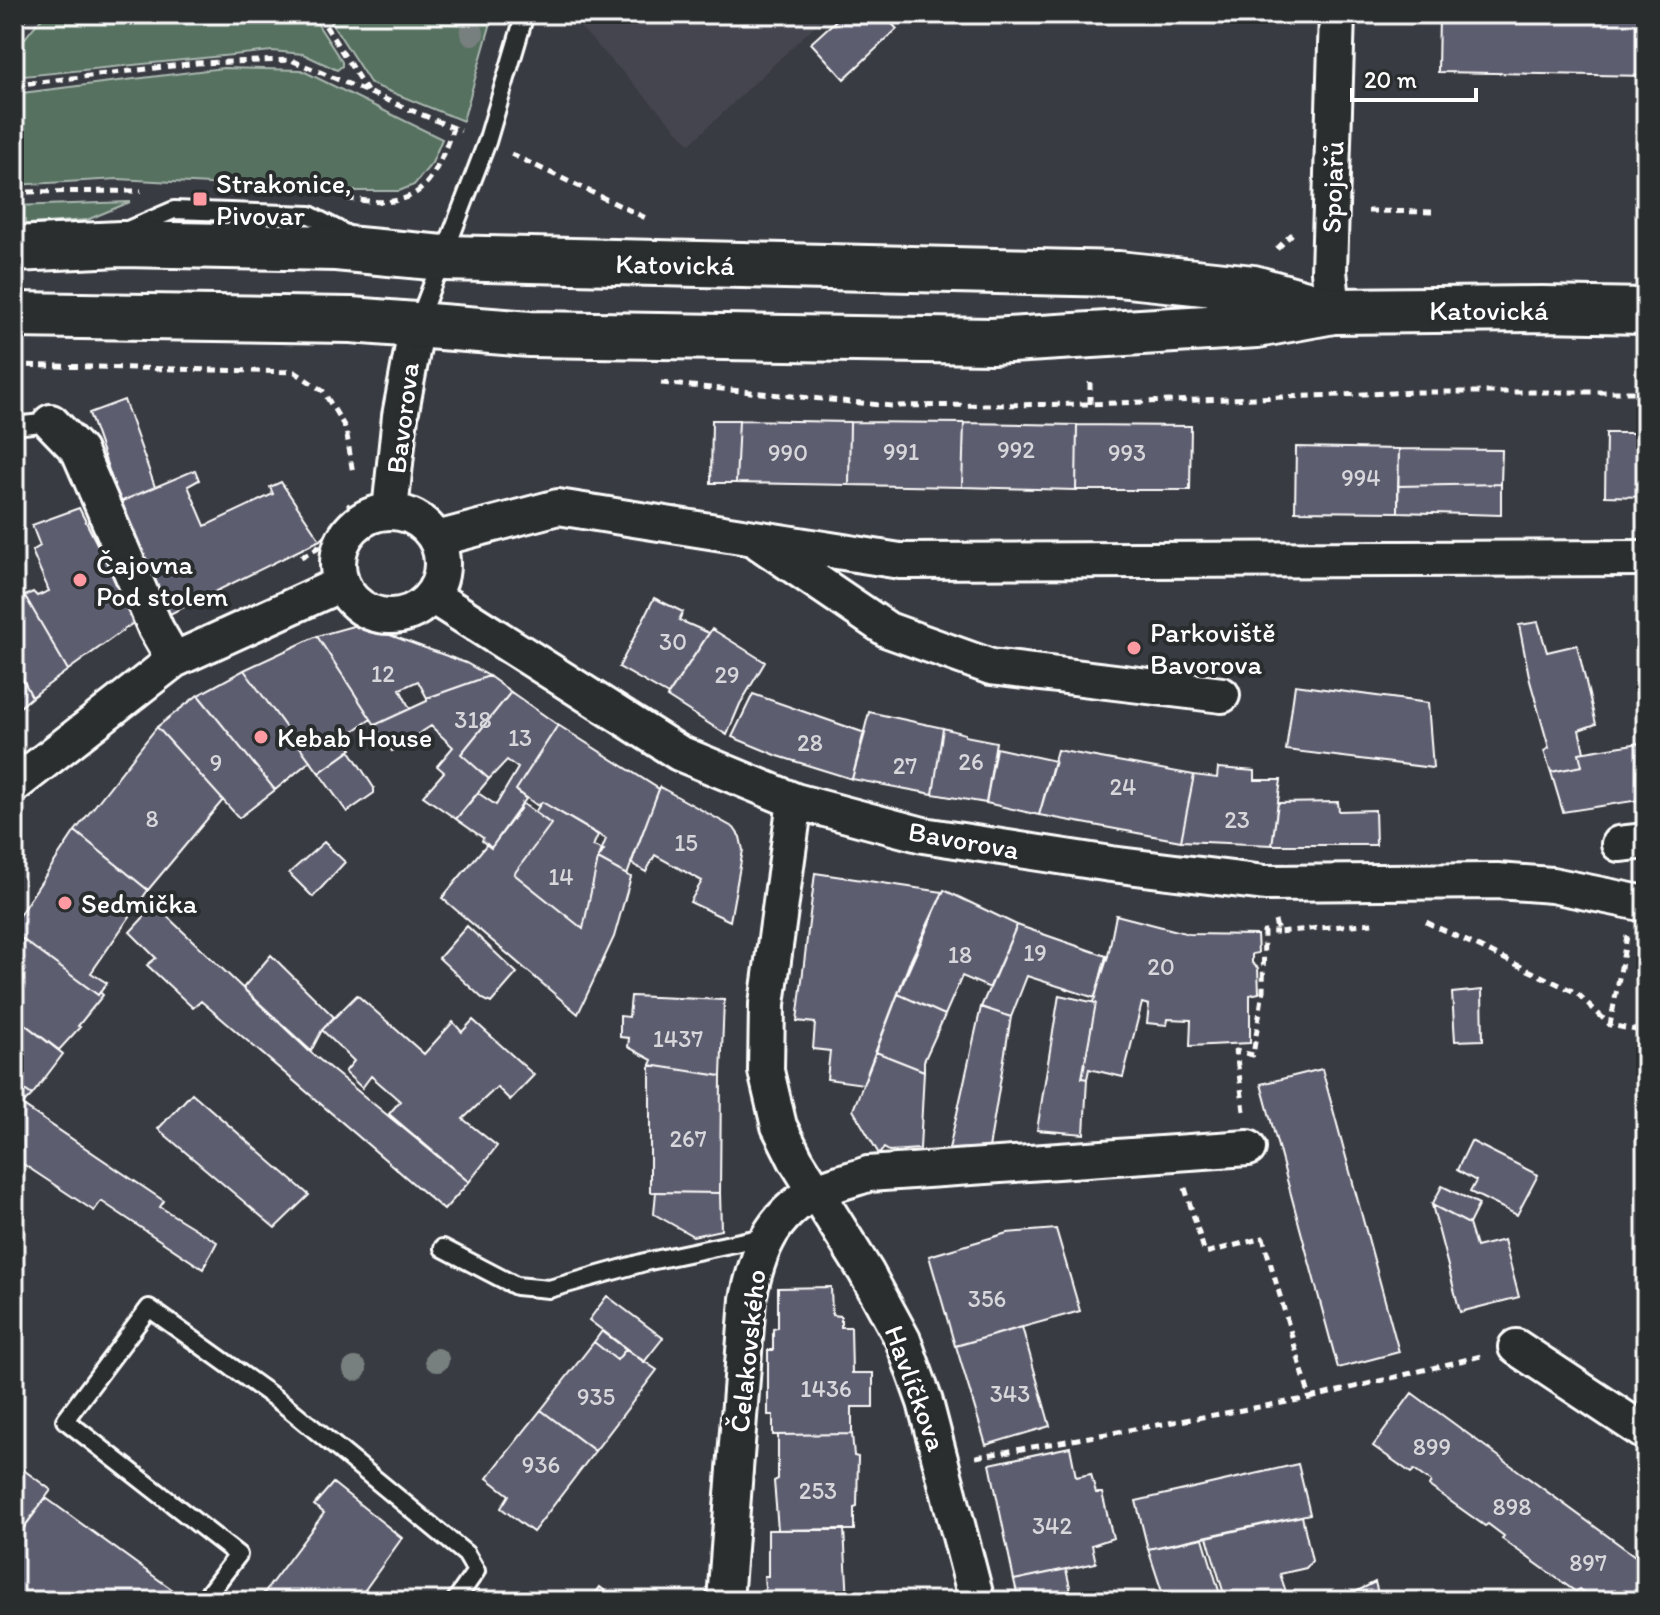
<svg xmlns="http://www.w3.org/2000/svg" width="1660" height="1615" viewBox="0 0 1660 1615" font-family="Itim,sans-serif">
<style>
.built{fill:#444550}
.green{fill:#567160;stroke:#aab8b0;stroke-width:2}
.building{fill:#5d5d6f;stroke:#fff;stroke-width:2}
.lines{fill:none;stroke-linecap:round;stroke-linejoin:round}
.lane-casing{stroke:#fff;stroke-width:22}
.street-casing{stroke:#fff;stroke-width:40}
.secondary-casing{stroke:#fff;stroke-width:50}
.path{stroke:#fff;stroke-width:5;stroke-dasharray:8 6;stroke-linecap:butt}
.lane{stroke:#2a2d2e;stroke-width:16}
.street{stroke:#2a2d2e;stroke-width:34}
.secondary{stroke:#2a2d2e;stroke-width:44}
.tree{fill:#77807e}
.poi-dot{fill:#ff9aa2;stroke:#2a2d2e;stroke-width:3}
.labels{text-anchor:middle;stroke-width:8;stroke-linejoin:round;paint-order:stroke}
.number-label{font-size:24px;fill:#d6d6db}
.poi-label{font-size:28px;fill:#fff;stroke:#2a2d2e;text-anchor:start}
.street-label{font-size:28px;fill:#fff;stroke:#2a2d2e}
</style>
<rect width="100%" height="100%" fill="#393b42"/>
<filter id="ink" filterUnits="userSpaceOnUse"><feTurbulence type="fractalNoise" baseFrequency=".0125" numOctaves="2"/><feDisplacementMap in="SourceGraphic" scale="16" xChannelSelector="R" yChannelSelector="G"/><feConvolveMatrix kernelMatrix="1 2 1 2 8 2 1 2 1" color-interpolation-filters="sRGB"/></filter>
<g filter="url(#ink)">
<path class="built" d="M568,14h259l-137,130z"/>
<path class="green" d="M45,14h266l31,48v4l-5,4 -34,-16 -31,-3 -258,26c0,-32 11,-39 31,-63z
M326,14h137l29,5 -29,102 -92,-37z
M223,68l78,2 141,69 -10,24 -18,22 -15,6h-59l-222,-12 -104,6v-91z
M130,202l-43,18 -73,5v-19z"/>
<path class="building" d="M843,14h40l14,15 -53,50 -33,-36z
M1439,14h207v62l-208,-4z
M124,400l31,87 -35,15 -31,-89z
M712,420h27l-3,63h-25z
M739,420l111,2 -1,63 -113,-2z
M850,422l114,1 -2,64 -113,-2z
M964,423l113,2 -1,65 -114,-3z
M1077,425l114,1 -1,64h-114z
M1606,433h40v64l-41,-1z
M1296,447l103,2 -1,63 -103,-1z
M1399,449l103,1 -1,34 -103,2z
M195,470l4,10 -11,6 17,40 68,-32 -3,-7 11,-5 39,58 -152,75 -48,-113z
M1501,484v31l-103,-3v-26z
M79,508l57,113 -68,49 -43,-74 8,-4 4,4 12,-5 -17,-40 8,-5 -8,-21z
M25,596l43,74 -36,27 -18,-35v-60z
M654,598l29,14 -4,8 30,13 -41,62 -49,-28z
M1538,622l9,30 30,-7 19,79 -17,6 5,22 -5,1 3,13 -31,6 -7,-21 5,-3 -19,-67 -11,-56z
M360,624l106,39 23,13 -62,22 -9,-17 -18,8 10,20 -35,16 -58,-89z
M712,629l53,33 -25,42 -13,31 -60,-38z
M317,636l54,83 -28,19 9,11 -33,24 -75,-103z
M14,662l18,35 -18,15z
M244,670l66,91 -35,29 -77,-95z
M489,676l22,16 -50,62 28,25 -33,40 -33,-23 21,-24 -7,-6 16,-19 -22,-21 -39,25 -17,-26 52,-24v-3z
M1295,685l133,18 5,65 -147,-18z
M511,692l47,33 -42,65 10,9 -35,49 -9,-7 1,-3 -27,-19 22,-26 18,12 22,-37 -11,-8 -18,19 -28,-25z
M753,694l112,39 -13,46 -74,-23 -46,-19z
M198,695l77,95 -36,28 -82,-91z
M869,712l74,16 -10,66 -81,-15z
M558,725l101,64 -32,86 -29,-16 8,-20 -64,-37 -4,4 -22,-16z
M157,727l66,73 -75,90 -73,-59z
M943,728l22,6v2l31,6 -10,61 -53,-9z
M1646,742v57l-83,13 -12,-40 31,-6 -3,-13z
M996,748l59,13 -16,54 -53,-12z
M1057,750l137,25 -13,66 -142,-26z
M350,751l24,37v5l-27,19 -28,-39z
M1218,768l37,3v9h26l-9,65 -91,-4 13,-66 23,3z
M660,787l74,41 6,9 3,13 -13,71 -40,-19 12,-21 -47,-26 -9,17 -15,-9z
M542,802l56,33 -5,11 11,4 -6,9 -15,70 -69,-55 37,-50 -16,-12z
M1338,802l1,9 36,-1 1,35h-104l6,-42z
M522,803l29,21 -37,50 69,55 15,-70 33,18 -17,60 -36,77 -136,-116 45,-54 4,4 29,-39z
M75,831l73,59 -57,83 16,10 -9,12 -84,-62v-10z
M324,842l21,20 -32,35 -24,-24z
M815,873l128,19 -33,70 -47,122 -36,-5 3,-28 -17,-2 2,-26 -18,-2z
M944,890l73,35 -27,63 -28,-12 -17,39 -47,-21z
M155,905l154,146 160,131 -25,28 -243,-209 -8,7 -46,-43 9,-7 -26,-26z
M1116,915l73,19 68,1 1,18 -6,1v9l6,5 1,25 -9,2v48l-60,3 1,-26 -23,-1 -1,6 -20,-2 2,-18 -7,-2 -19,74 -34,-8 -2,10 -5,-1 14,-75 -3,-1 15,-46z
M1017,925l89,31 -11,42 -68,-22 -16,41 -30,-10z
M467,926l50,47 -26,30 -8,-4 -44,-41z
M14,933l84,62 2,-3 3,3 -25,31 2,1 -21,23 -45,-34z
M271,955l63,62 -12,13 -11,21 -68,-63z
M1482,990l1,50 -28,1 -3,-48z
M898,994l47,21 -21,46v10l-48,-19z
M357,995l67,59 29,-32 9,10 11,-12 61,55 -24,25 -13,-13 -34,32 34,27 -28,36 -80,-68 11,-13 -29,-25 -9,12 -17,-16 9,-11 -32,-31z
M1059,995l37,8 -14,75 5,1 -3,55 -47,-4z
M631,996l93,4 -3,76 -71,-11 2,-5 -24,-13 1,-9 -9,-1v-21l9,1z
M981,1007l30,10 -22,131 -40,1z
M14,1016l49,38 -31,41 -18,-12z
M876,1052l48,19 -4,78 -31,2 -5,-3 -5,6 -26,-44z
M650,1065l71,11 -1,117 -70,-1z
M1322,1069l77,283 -61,16 -77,-284z
M14,1083l18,12 -10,10 142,96 -4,6 57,35 -14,27 -102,-68 -7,10 -80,-53z
M192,1093l117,102 -34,33 -117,-99z
M1471,1141l67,34 -21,40 -47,-23 6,-11 -19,-11z
M1442,1186l37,18 -10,20 -37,-19z
M656,1192l64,1 1,37 -28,6 -39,-22z
M1432,1205l37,19 7,23 28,-7 15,57 -59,15z
M1056,1229l24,82 -125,35 -26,-90 78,-23z
M831,1287l1,28 9,1v11h10l1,46h21v34h-21v27l-79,1v-20h-5v-65h5v-21l5,-1v-40z
M607,1296l56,42 -19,24 -55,-42z
M1022,1327l28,99 -64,19 -30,-99z
M602,1331l24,18 -9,11 -23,-18z
M594,1342l23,18 9,-11 31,21 -62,81 -54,-41z
M1412,1393l234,171v37h-51l-16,-12 -3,3 -74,-53 2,-3 -16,-12 -3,2 -56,-40 2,-4 -17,-12 -3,3 -38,-27z
M541,1410l54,41 -62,81 -32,-24 8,-13 -22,-17z
M852,1434l2,22 4,1 -1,49 -3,1v23h-76l-4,-49 4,-2v-44z
M1070,1447l6,30 15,-3 5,19h6l11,45 -21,7 4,18 -82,17 -24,-116z
M14,1463l37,27 -37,51z
M1298,1464l12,50 -162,35 -12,-48z
M333,1483l69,55 -45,63h-99l66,-88 -10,-8z
M46,1498l142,103h-174v-60z
M1302,1516l10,45 -6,7 -26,6 9,27h-63l-19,-64z
M844,1529l4,72h-82l-2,-25h4v-46z
M1203,1538l19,63h-57l-17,-52z
M1066,1569l7,32h-54l-5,-21z
M1375,1582l5,19h-42z
M600,1587l18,14h-28z"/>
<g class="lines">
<g class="lane-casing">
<path id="lane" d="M125,231l49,-21 136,5 38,20
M418,322l69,-180 38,-128
M14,426l37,-4
M443,1248l73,38 33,3 96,-27 123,-26
M209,1593l29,-38 -173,-135 84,-112 137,98 180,148 10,17 -21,30"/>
</g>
<g class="street-casing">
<path id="street" d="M1333,311l-4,-40 8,-257
M51,422l28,29 77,178 18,31
M390,511l10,-95 17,-91
M338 564a52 52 0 1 1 104 0a52 52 0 1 1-104 0Z
M437,539l121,-32 342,54 746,-3
M760,543l128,87 103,37 231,28
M432,596l247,157 116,48 128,34 188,29 154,19 232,-2 55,4 94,19
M14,785l160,-125 167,-76
M795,801l-28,203 -1,67 13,55 17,34 70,112 37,68 22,62 52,199
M1619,844l27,-3
M1516,1347l130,86
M725,1601l23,-302c10,-47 22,-82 67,-107 16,-8 36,-12 53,-18l380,-26"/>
</g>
<g class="secondary-casing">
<path id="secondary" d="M14,249l107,-5 215,4 107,10 675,16 135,14 70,20
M14,315l337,5 179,14 462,7 265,-16 76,-14 209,-2 104,2"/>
</g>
<path class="path" d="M318,14l49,77
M14,33l14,-19
M14,85l183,-22 94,-3 170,71
M511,154l135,64
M14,192l127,-1
M347,199c16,1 35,5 51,1 34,-6 44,-44 55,-72
M1368,211l65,1
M1277,249l15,-15
M14,365l281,7 28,19 23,38 7,45
M661,383l230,23 199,-2 329,-12h227
M1090,404v-27
M301,557l16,-9 33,-44
M1275,921l3,11 95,-9
M1426,922l151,71 33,32
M1627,936l-17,89 36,7
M1244,1111l-8,-60 17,4 10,-64 1,-59h14
M1185,1188l20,65 58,-15 47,160 171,-42
M976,1457l334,-59"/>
<use href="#lane" class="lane"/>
<use href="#street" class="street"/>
<use href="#secondary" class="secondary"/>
</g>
<g class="tree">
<circle cx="472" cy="33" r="12"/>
<circle cx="437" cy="1360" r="12"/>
<circle cx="355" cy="1369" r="12"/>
</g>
</g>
<g class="poi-dot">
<rect x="192" y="191" width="16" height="16" rx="4"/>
<circle cx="80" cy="580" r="8"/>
<circle cx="1134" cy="648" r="8"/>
<circle cx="261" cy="737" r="8"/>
<circle cx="65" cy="903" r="8"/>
</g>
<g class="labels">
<g class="number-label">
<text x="1016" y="458">992</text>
<text x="901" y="460">991</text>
<text x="788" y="461">990</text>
<text x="1127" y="461">993</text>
<text x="1361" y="486">994</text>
<text x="673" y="650">30</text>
<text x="383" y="682">12</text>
<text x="727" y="683">29</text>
<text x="473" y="728">318</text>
<text x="520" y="746">13</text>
<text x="810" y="751">28</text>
<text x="971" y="770">26</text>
<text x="216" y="771">9</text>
<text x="905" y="774">27</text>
<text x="1123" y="795">24</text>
<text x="152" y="827">8</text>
<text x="1237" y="828">23</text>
<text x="686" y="851">15</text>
<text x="561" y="885">14</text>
<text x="1035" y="961">19</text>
<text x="960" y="963">18</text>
<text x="1161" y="975">20</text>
<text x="678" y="1047">1437</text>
<text x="688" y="1147">267</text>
<text x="987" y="1307">356</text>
<text x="826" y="1397">1436</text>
<text x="1010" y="1402">343</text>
<text x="596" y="1405">935</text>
<text x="1432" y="1455">899</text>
<text x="541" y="1473">936</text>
<text x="818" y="1499">253</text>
<text x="1512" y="1515">898</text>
<text x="1052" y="1534">342</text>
<text x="1588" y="1571">897</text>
</g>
<g class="poi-label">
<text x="216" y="193">Strakonice,<tspan x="216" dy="32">Pivovar</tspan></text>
<text x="96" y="574">Čajovna<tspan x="96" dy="32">Pod stolem</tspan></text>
<text x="1150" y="642">Parkoviště<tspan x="1150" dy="32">Bavorova</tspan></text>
<text x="277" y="747">Kebab House</text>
<text x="81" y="913">Sedmička</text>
</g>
<g class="street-label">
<text transform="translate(1332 187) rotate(-88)" y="10">Spojařů</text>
<text transform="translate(675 264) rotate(1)" y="10">Katovická</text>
<text x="1489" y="320">Katovická</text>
<text transform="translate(402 418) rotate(-83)" y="10">Bavorova</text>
<text transform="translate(964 840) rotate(10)" y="10">Bavorova</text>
<text transform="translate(747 1351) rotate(-84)" y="10">Čelakovského</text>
<text transform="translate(916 1388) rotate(70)" y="10">Havlíčkova</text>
</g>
</g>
<rect width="1660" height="1615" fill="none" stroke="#2a2d2e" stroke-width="48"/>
<rect x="24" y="24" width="1612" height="1567" fill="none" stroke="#fff" stroke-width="3" filter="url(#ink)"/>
<path d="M1352 88v12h124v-12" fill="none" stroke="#ffffff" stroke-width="4"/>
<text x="1364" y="88" font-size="24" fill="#ffffff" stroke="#2a2d2e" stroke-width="6" paint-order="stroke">20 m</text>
</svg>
